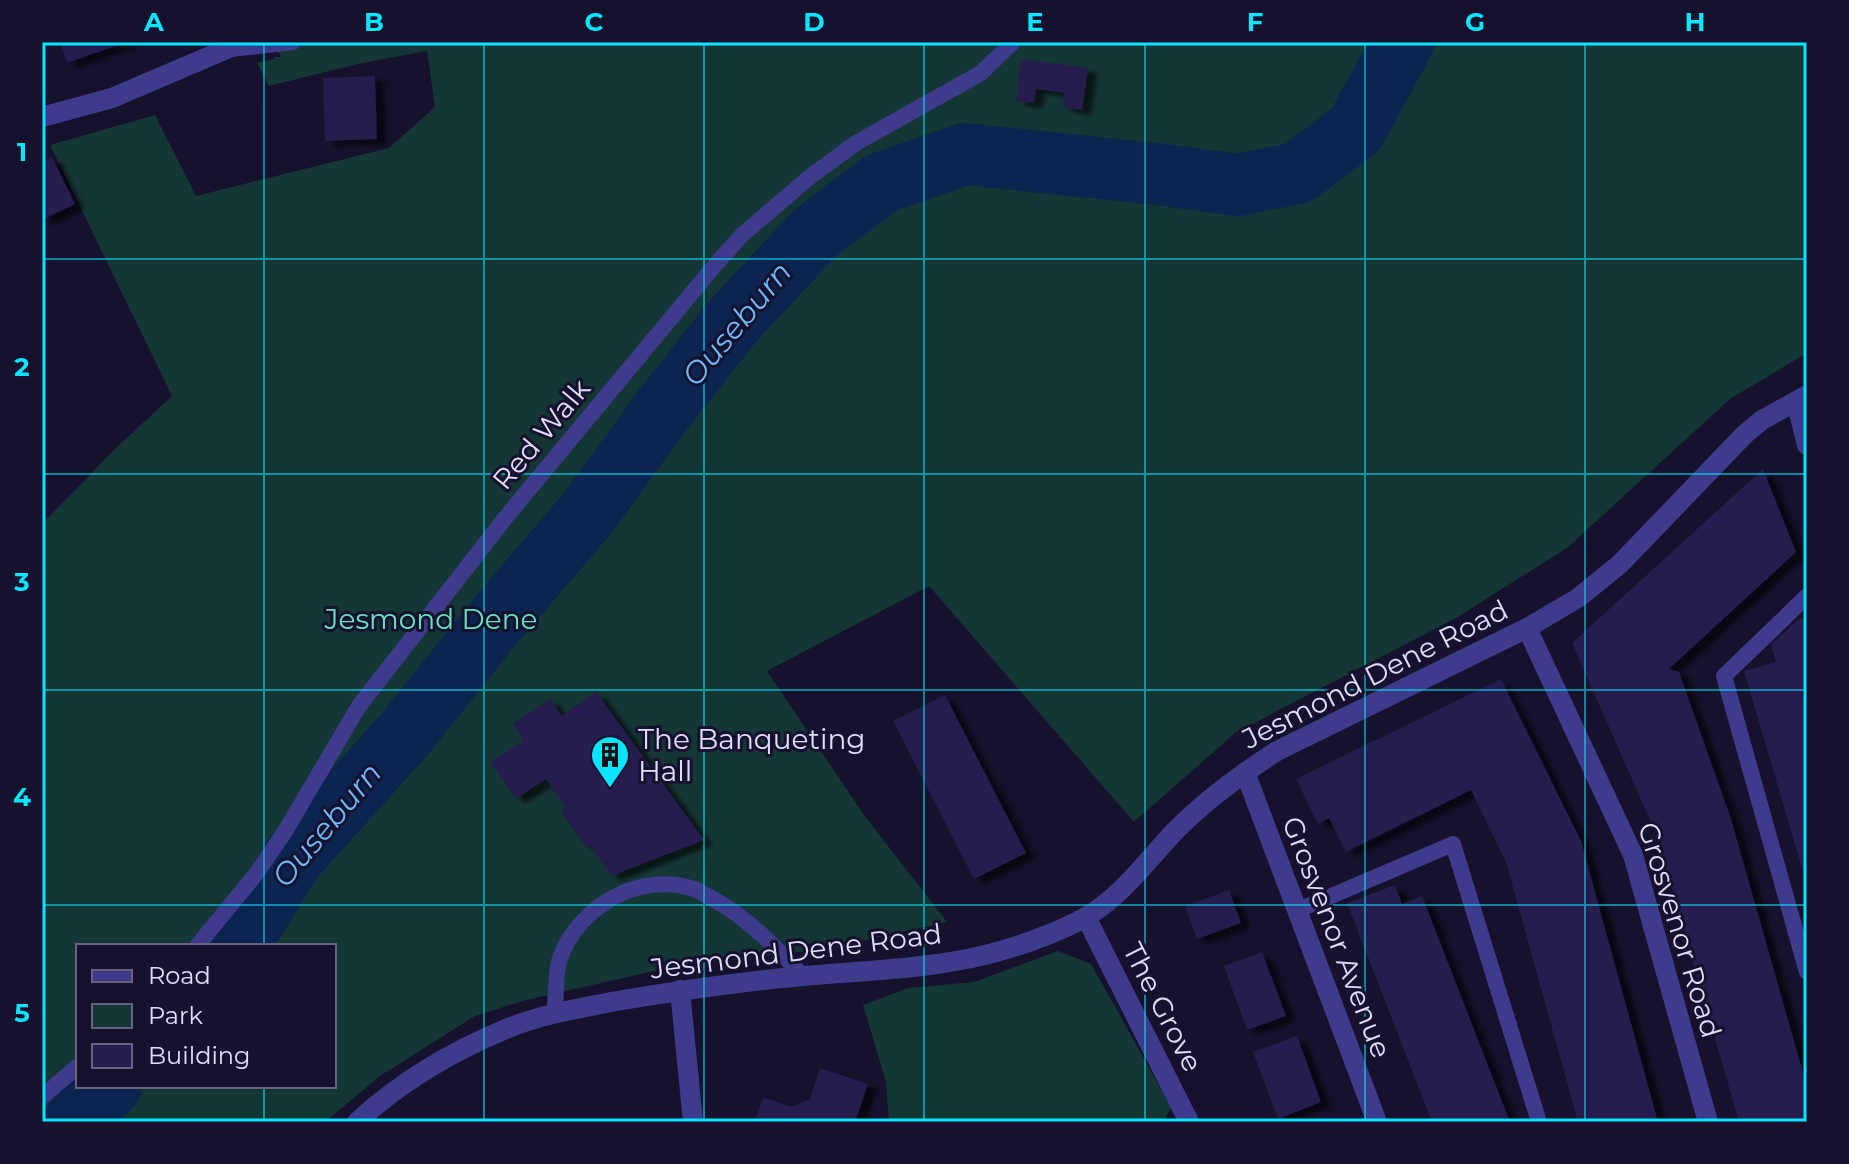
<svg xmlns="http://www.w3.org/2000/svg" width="1849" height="1164" viewBox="0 0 1849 1164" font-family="Montserrat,sans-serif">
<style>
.green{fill:#143635;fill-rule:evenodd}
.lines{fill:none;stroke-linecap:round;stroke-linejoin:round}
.river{stroke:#0c2550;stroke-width:62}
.building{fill:#261c4d;filter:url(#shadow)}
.lane{stroke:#3e3b8c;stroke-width:16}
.street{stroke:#3e3b8c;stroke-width:20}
.grid{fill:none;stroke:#08e6ff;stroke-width:2;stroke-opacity:0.55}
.labels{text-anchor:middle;stroke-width:6;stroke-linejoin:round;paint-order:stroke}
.street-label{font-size:28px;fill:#e0dcff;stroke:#16112c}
.park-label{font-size:28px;fill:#64e3c4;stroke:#16112c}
.poi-label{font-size:28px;fill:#e0dcff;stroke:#16112c;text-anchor:start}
.water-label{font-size:30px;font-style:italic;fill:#6abaff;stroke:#16112c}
.neatline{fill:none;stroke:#08e6ff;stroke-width:3}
.grid-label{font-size:26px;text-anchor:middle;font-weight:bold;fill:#08e6ff}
</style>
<defs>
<filter id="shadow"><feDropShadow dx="9" dy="5" stdDeviation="2" flood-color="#0009"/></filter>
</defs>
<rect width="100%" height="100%" fill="#16112c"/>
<path class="green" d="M282,42h1525v311l-77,46 -163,149 -111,70 -221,115 -101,89 -205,-236 -162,85 97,144 83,107 -122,27 -153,18 -146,33 -51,16 -95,60 -55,46h-283v-598l73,-75 57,-53 -122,-251 105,-30 41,81 193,-48 46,-41 -8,-56 -65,12 -93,23 -12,-23 17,-4v-2h7l-6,-11zM78,946h256v140h-256z
M1058,951l33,13 80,143 -7,15h-275l-3,-40 -23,-77 45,-17 66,-6z"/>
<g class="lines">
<path class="river" d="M238,946l55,-88 111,-123 92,-115 90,-105 76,-104 70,-89 82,-88 67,-51 84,-29 191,20 81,11 61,-12 58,-44 47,-87
M74,1122l37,-36"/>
</g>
<path class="building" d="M60,42h67l-60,21z
M1021,59l67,9 -6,42 -19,-3 2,-14 -29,-4 -2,14 -18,-2z
M375,76l2,63 -52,2 -2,-63z
M52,157l23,47 -33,16v-58z
M1763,469l33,83 -127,117 10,3 52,147 76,268v35h-68l-82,-286 -85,-193z
M1807,617v265h-1l-62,-211 32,-9 -5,-17 26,-25z
M1501,679l80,162 77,281h-80l-72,-260 -35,-72 -125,62 -17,-34 -11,6 -22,-45z
M596,692l108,148 -93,36 -21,-32 -4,3 -25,-36 5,-3 -20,-29 -30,20 -26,-37 33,-22 -10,-16 37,-25 12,17z
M945,695l81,158 -52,26 -81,-158z
M1395,885l7,19 20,-8 88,226h-78l-85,-219z
M1229,890l12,33 -44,16 -12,-33z
M1262,952l24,64 -39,14 -23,-64z
M1297,1036l24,66 -43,17 -25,-67z
M820,1068l48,16 -13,38h-100l8,-25 29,10 18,-8z"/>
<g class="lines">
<path class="lane" d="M230,49l63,-7
M1807,596l-83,80 83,296
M1296,911l157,-67 86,278
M197,946l59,-72 28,-41 75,-127 147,-189 210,-253 26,-29 69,-59 45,-33 125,-70 32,-31
M555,1013c1,-17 0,-39 5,-55 19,-52 80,-87 134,-69 7,2 14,8 21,11 35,20 61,48 88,76
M42,1097l36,-31"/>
<path class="street" d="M42,117l70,-19 131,-56
M1796,401l11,44
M1527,628l106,227 75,267
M1245,772l132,350
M1086,917l103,205
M680,990l13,132
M357,1122c42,-39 96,-71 149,-93 33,-14 70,-20 105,-27 64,-11 128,-20 192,-26 68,-6 139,-7 204,-27 24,-7 58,-20 79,-32 37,-22 62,-58 91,-88 30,-30 64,-55 100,-78l250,-123 51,-30 42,-34 125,-130 17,-14 45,-25"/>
</g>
<path class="grid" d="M264,42v904M484,42v1080M704,42v1080M924,42v1080M1145,42v1080M1365,42v1080M1585,42v1080M42,259h1765M42,474h1765M42,690h1765M42,905h1765M264,1086v36"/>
<defs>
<g id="building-pin" transform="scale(2)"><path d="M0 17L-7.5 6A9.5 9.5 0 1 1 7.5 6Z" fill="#08e6ff" stroke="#16112c"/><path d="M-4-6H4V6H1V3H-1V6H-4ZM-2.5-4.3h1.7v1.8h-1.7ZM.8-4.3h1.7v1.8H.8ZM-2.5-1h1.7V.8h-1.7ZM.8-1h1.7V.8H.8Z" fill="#111"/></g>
</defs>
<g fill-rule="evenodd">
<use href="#building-pin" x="610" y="755"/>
</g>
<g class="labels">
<g class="street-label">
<text transform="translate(541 434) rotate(-50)" y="10">Red Walk</text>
<text transform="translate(1375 674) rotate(-27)" y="10">Jesmond Dene Road</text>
<text transform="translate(1680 930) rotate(73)" y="10">Grosvenor Road</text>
<text transform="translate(1337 937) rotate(69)" y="10">Grosvenor Avenue</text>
<text transform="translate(796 951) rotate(-7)" y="10">Jesmond Dene Road</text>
<text transform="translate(1163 1007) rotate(63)" y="10">The Grove</text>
</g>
<g class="park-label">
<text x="431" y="629">Jesmond Dene</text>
</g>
<g class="poi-label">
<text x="638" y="749">The Banqueting<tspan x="638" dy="32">Hall</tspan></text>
</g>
<g class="water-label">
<text transform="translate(737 324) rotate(-50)" y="10">Ouseburn</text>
<text transform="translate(327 825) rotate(-50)" y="10">Ouseburn</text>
</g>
</g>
<rect width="1849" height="1164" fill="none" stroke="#16112c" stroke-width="88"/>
<rect x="76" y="944" width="260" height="144" fill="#16112c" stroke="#676280" stroke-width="2"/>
<rect x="92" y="970" width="40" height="12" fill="#3e3b8c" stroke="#676280" stroke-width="2"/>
<text x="148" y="984" font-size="24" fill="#e0dcff">Road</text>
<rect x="92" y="1004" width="40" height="24" fill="#143635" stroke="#676280" stroke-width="2"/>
<text x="148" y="1024" font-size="24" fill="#e0dcff">Park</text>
<rect x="92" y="1044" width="40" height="24" fill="#261c4d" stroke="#676280" stroke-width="2"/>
<text x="148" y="1064" font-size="24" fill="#e0dcff">Building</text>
<rect x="44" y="44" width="1761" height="1076" class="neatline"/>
<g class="grid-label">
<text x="154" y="31">A</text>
<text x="374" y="31">B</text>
<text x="594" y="31">C</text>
<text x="814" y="31">D</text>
<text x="1035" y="31">E</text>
<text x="1255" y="31">F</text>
<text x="1475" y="31">G</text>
<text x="1695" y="31">H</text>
<text x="22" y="161">1</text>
<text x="22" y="376">2</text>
<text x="22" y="591">3</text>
<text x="22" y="806">4</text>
<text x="22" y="1022">5</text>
</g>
</svg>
